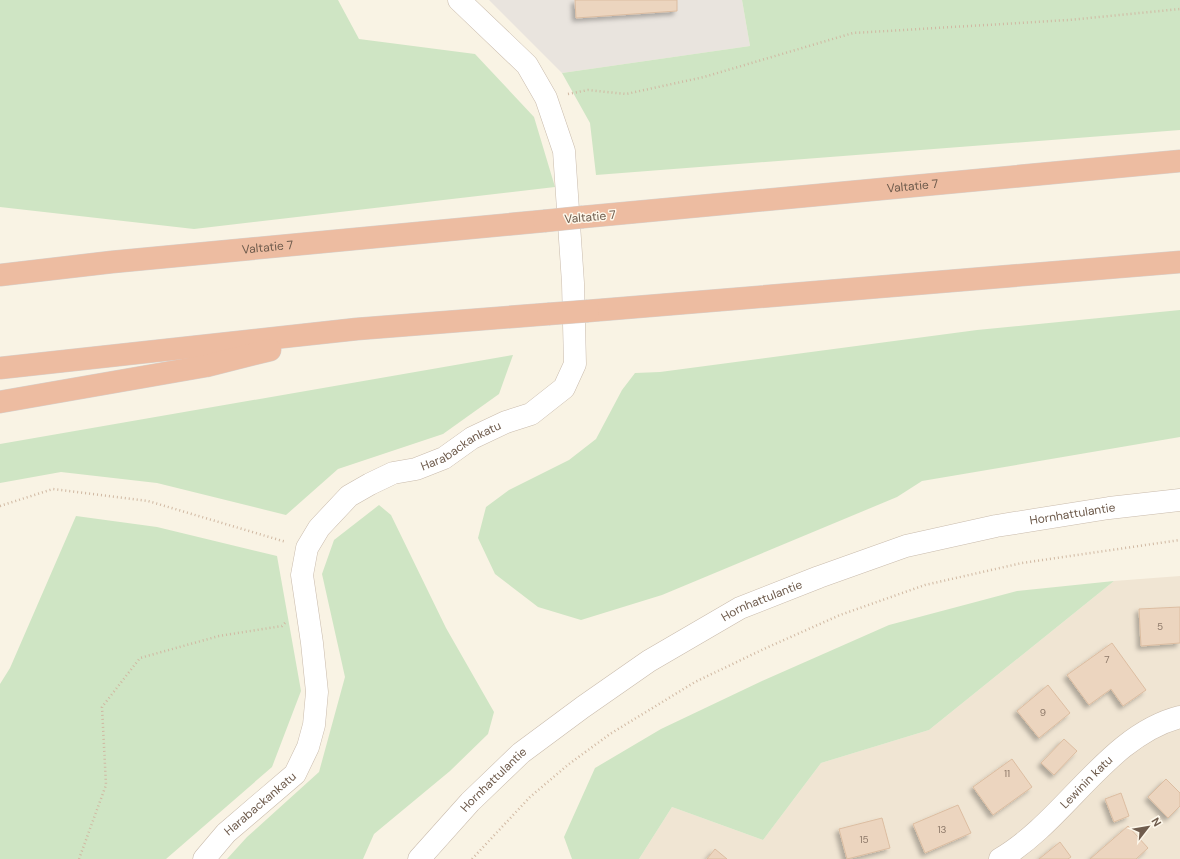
<svg xmlns="http://www.w3.org/2000/svg" width="1180" height="859" viewBox="0 0 1180 859" font-family="'DM Sans',sans-serif">
<style>
.residential{fill:#f0e5d3}
.industrial{fill:#e9e4de}
.green{fill:#cfe5c4}
.building{fill:#ecd5bf;stroke:#dcbda1;filter:url(#shadow)}
.lines{fill:none;stroke-linecap:round;stroke-linejoin:round}
.minor-casing{stroke:#c9bbac;stroke-width:23}
.tertiary-casing{stroke:#c9bbac;stroke-width:23}
.motorway-casing{stroke:#d7d1cd;stroke-width:23}
.path{stroke:#d0b8a2;stroke-width:2.5;stroke-dasharray:1 3;stroke-linecap:butt}
.minor{stroke:#fff;stroke-width:22}
.tertiary{stroke:#fff;stroke-width:22}
.motorway{stroke:#edbca1;stroke-width:22}
.motorway-bridge-casing{stroke:#d7d1cd;stroke-width:23;stroke-linecap:butt}
.motorway-bridge{stroke:#edbca1;stroke-width:22}
.labels{text-anchor:middle;stroke-width:3;stroke-linejoin:round;paint-order:stroke}
.number-label{font-size:10px;fill:#8e7a6a}
.street-label{font-size:12px;fill:#6f5c4d;stroke:#fdf7ea}
</style>
<defs>
<filter id="shadow"><feDropShadow dx="-3.5" dy="3.5" stdDeviation="2" flood-color="#0004"/></filter>
</defs>
<rect width="100%" height="100%" fill="#f9f3e4"/>
<path class="residential" d="M1180,576v283h-541l33,-52 91,33 58,-77 108,-33 185,-149z"/>
<path class="industrial" d="M489,0h253l8,46 -188,27z"/>
<path class="green" d="M0,0h338l21,39 116,15 59,63 21,70 -361,42 -194,-22z
M742,0h438v130l-584,45 -6,-52 -28,-50 188,-27z
M1180,310v127l-258,44 -25,16 -235,98 -81,25 -43,-13 -43,-33 -17,-36 8,-31 23,-17 60,-30 27,-21 26,-49 13,-17 25,-1 317,-42z
M513,355l-14,39 -56,40 -105,35 -52,46 -129,-32 -96,-11 -61,11v-39z
M379,505l12,10 55,113 48,84 -6,22 -38,37 -76,63 -11,25h-136l20,-22 72,-65 26,-95 -23,-103 12,-34z
M76,516l81,11 120,29 24,135 -29,76 -106,92h-166v-175l10,-16z
M1114,581l-185,149 -108,33 -58,77 -91,-33 -33,52h-67l-8,-22 31,-69 66,-39 101,-48 127,-56 128,-34z"/>
<path class="building" d="M575,0h102v11l-101,7z
M1180,607v36l-39,3 -2,-37z
M1112,643l34,47 -23,16 -12,-17 -22,16 -22,-30z
M1048,685l22,28 -31,25 -22,-27z
M1064,739l13,12 -23,24 -13,-12z
M1012,759l20,28 -39,28 -20,-28z
M1166,779l14,14v13l-12,12 -20,-21z
M1121,793l8,23 -15,6 -9,-23z
M958,805l13,28 -46,20 -12,-29z
M882,818l8,30 -43,11 -8,-30z
M1128,826l20,22 -12,11h-46z
M1060,842l11,15 -3,2h-29z
M715,849l12,10h-20z"/>
<g class="lines">
<g class="minor-casing">
<g id="minor">
<path id="s1" d="M204,859l22,-26 69,-59 13,-27 6,-22 3,-33 -5,-49 -10,-68 5,-27 12,-20 30,-32 21,-12 23,-11 23,-4 28,-11 28,-20 34,-16 25,-8 33,-26 11,-24 -2,-81 -9,-132 -18,-53 -19,-33 -68,-65"/>
<path id="s2" d="M1000,859c65,-38 108,-124 180,-142"/>
</g>
</g>
<g class="tertiary-casing">
<g id="tertiary">
<path id="s3" d="M419,859l51,-57 51,-49 62,-46 66,-46 91,-53 79,-31 87,-31 90,-20 113,-18 71,-8"/>
</g>
</g>
<g class="motorway-casing">
<g id="motorway">
<path id="s4" d="M583,217l597,-56"/>
<path id="s5" d="M0,275l112,-13 432,-41"/>
<path d="M588,311l592,-49"/>
<path d="M0,368l357,-39 191,-15"/>
<path d="M0,402l206,-36 64,-16"/>
</g>
</g>
<path class="path" d="M568,94l20,-4 38,4 78,-17 149,-44 216,-13 111,-11
M0,506l53,-17 95,12 138,41
M79,859l27,-74 -4,-78 38,-49 79,-22 63,-10 5,-5
M472,859l58,-62 39,-33 41,-30 85,-52 71,-34 74,-33 85,-30 97,-22 158,-23"/>
<use href="#minor" class="minor"/>
<use href="#tertiary" class="tertiary"/>
<use href="#motorway" class="motorway"/>
<g class="motorway-bridge-casing">
<path id="motorway-bridge" d="M544,221l39,-4
M548,314l40,-3"/>
</g>
<use href="#motorway-bridge" class="motorway-bridge"/>
</g>
<g class="labels">
<g class="number-label">
<text x="1160" y="630">5</text>
<text x="1107" y="663">7</text>
<text x="1043" y="716">9</text>
<text x="1007" y="777">11</text>
<text x="942" y="833">13</text>
<text x="864" y="843">15</text>
</g>
<g class="street-label">
<text dy="4" stroke="none"><textPath href="#s4" startOffset="331">Valtatie 7</textPath></text>
<text transform="translate(590 217) rotate(-5)" y="4">Valtatie 7</text>
<text dy="4" stroke="none"><textPath href="#s5" startOffset="269">Valtatie 7</textPath></text>
<text dy="4" stroke="none"><textPath href="#s1" startOffset="547">Harabackankatu</textPath></text>
<text dy="4" stroke="none"><textPath href="#s3" startOffset="757">Hornhattulantie</textPath></text>
<text dy="4" stroke="none"><textPath href="#s3" startOffset="433">Hornhattulantie</textPath></text>
<text dy="4" stroke="none"><textPath href="#s3" startOffset="109">Hornhattulantie</textPath></text>
<text dy="4" stroke="none"><textPath href="#s2" startOffset="116">Lewinin katu</textPath></text>
<text dy="4" stroke="none"><textPath href="#s1" startOffset="79">Harabackankatu</textPath></text>
</g>
</g>
<g transform="translate(1148 827) rotate(59)" stroke="#fdf7ea" stroke-width="3" paint-order="stroke">
<path d="M0-3L7 15L0 10L-7 15Z" fill="#6f5c4d"/>
<text y="-6" font-size="11" font-weight="bold" text-anchor="middle" fill="#6f5c4d">N</text>
</g>
</svg>
